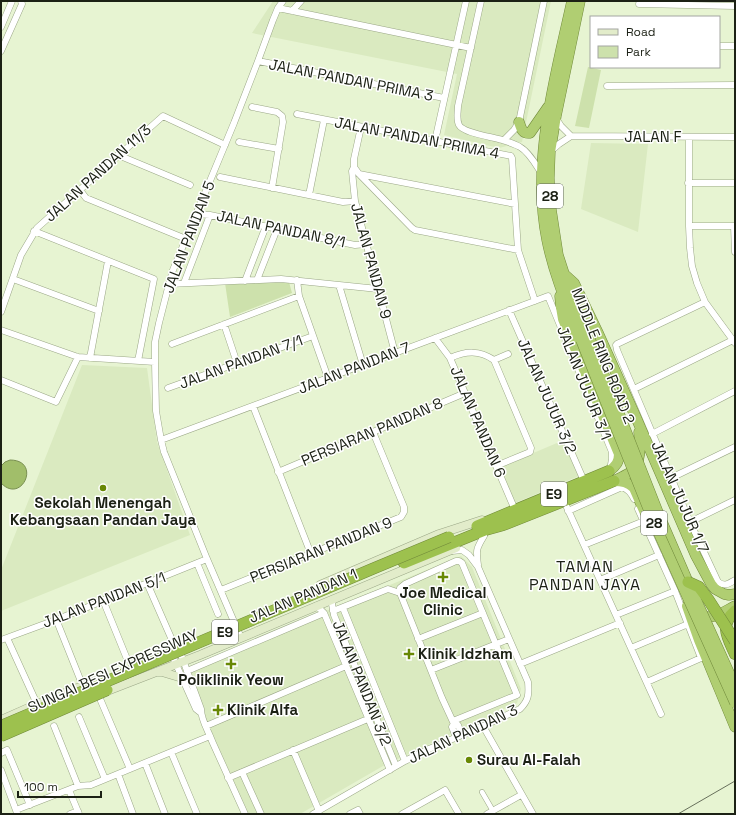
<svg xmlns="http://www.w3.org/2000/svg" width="736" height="815" viewBox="0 0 736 815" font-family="'Space Grotesk',sans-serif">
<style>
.built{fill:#daeac0}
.green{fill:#cde1ac}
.water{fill:#a1be6a;stroke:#798f50}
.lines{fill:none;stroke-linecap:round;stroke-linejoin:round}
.pedestrian-casing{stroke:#9ba787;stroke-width:5.5}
.minor-casing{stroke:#9ba787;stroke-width:7}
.secondary-casing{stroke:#9ba787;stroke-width:9}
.trunk-casing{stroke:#70893a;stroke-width:11}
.motorway-casing{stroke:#70893a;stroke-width:12}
.pedestrian{stroke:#fff;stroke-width:4.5}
.minor{stroke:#fff;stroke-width:6}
.secondary{stroke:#e2ecca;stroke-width:8}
.trunk{stroke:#b0ce72;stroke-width:10}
.motorway{stroke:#9dc14e;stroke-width:11}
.tram{stroke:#676f5b;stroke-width:1}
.trunk-bridge-casing{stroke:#70893a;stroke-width:11;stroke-linecap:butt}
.motorway-bridge-casing{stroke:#70893a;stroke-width:12;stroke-linecap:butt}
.trunk-bridge{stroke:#b0ce72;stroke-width:10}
.motorway-bridge{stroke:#9dc14e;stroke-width:11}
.poi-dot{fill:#688804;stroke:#fff;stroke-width:1.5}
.labels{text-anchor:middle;stroke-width:3;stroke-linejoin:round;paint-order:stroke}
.shield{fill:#fff;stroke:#60645b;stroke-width:1}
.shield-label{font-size:14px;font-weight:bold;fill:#1c2115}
.street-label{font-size:15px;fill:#1c2115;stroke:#fff}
.poi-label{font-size:15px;font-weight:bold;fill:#1c2115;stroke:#fff}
.neighbourhood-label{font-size:16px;letter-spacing:1px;fill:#1c2115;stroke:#fff}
</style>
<rect width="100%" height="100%" fill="#e7f4d2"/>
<path class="built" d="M273,1h278l-29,141 -23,6 -55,-13 13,-61 -205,-41z
M591,143l57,1 -10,88 -57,-23z
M82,365l65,3 10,74 33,93 -189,76v-41z
M564,440l15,36 -64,27 -15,-36z
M461,556l11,11 49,122 -4,14 -134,63 -83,48h-51l-66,-145z"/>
<path class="green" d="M588,67l13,3 -12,58 -14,-2z
M279,281l10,1 3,11 -62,24 -5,-34z"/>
<path class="water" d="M10,460c32,0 12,45 -9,23v-17l4,-4z"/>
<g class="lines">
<g class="pedestrian-casing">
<path id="pedestrian" d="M482,792l11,19"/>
</g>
<g class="minor-casing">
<path id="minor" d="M481,1l-23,105c0,6 -2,13 1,19 4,8 34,12 43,15 6,2 13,4 18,7 9,5 16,18 22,27
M639,4l96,2
M278,8l193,40
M292,11l9,-10
M1,27l11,-26
M719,46h16
M1,51l21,-47 -1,-3
M258,61l186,37
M607,86l128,-1
M252,107l25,5 5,4 1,6 -11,66
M297,114l214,42 1,2 6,92 17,51
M556,118l5,8 10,10
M361,127l-7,32v8l5,7 53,54 3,2 103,20
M689,137v89l1,22 2,18 5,17 8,19 30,41
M504,140l10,-10 5,-8 25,-121
M435,141l31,-140
M239,142l40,7
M550,152l9,-8 12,-8 164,1
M118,155l72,30
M354,167l-2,4 3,30 40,152
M359,174l156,30
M220,177l123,25 12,-1
M688,183h47
M80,190l6,8 100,41
M309,195l15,-75
M196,214l14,1 145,30 11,-1
M689,226h46
M734,226l1,26
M34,231l120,48 -16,82
M13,279l86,32
M257,280l20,-51
M297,280l2,16 29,82
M245,281l21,-55
M184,283l26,-68
M169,284l112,-5 97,10
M339,285l24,80
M705,302l-88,42 -1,1 1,5 73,172 28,60c7,5 10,2 17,-2
M509,310l75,171
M1,312l20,-57 16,-27 126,-112 62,29
M224,324l13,39
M1,330l77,27 77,5
M435,338l15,20 65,152
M172,344l127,-48
M90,358l18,-97
M450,358c16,-7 29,-8 44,2l37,88 -1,4 -34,14
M494,360l14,-6
M1,380l55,22 22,-45
M168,388l145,-52
M634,389l99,-49
M253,406l58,148
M652,434l83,-43
M161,440l387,-144 64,156v7l-2,11
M278,472l187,-79
M671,478l64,-31
M564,501l97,213
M638,509l37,82 26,67 -54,24
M568,511l54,-24c7,3 9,6 12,12
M690,522l45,-22
M584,545l60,-24
M197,563l21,51
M478,565c-2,-15 -2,-16 6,-29
M600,580l59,-25
M147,583l25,57
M221,590l180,-73 3,-5v-5l-31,-75
M400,593v-5l5,-4 51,-23h3l3,2 55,132 -64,26
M400,593l42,105 12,26 4,1 4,10
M333,599l-1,5 2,11 62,151
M103,600l24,59
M316,606l4,3 4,4 66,157
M343,608l62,153
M333,611l55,-22 12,4
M616,615l59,-24
M56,619l24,60
M7,638l30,66
M241,638l-34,-79 -43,-107 -3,-12 -5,-29 -1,-49v-20l4,-19 10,-39 4,-14 61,-147 24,-62 15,-41 5,-12 5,-7
M418,639l65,-26
M1,640l57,-21 149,-60
M631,648l57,-24
M179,649l22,60c0,11 7,21 11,32 11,24 22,49 33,73
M171,653l25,56 5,4
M520,664l100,-41
M431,670l78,-31
M187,671l137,-58
M98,694l32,75
M79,717l26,62
M454,724l-2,3 4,10
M54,726l24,60
M206,726l140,-60
M483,726l50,88
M293,750l26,61
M171,752l26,62
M1,753l6,-3 23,55
M145,763l20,51
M1,770l16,43
M242,772l19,42
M118,774l15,40
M228,778l142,-60
M69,790l10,24
M16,810l62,-24 13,-1 119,-49
M70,814l8,-3
M313,814l92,-53 24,-12 54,-23 37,-17c9,-9 9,-15 8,-27l-50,-115 -9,-12 -7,-5 -10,1
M350,814l8,-4 2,4
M402,814l43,-24 14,24
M487,814l34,-19"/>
</g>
<g class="secondary-casing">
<path id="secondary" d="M320,585l119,-51 43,-14
M158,672h4l20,6
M102,693l98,-38 256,-107
M1,720l36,-16 63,-25"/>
</g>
<g class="trunk-casing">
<path id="trunk" d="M572,1c-17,78 -41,159 -25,239 7,35 21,67 34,100
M580,1l-24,115 -6,36 -1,26 1,25 8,52 10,31 21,51
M519,122c2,6 3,12 11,11l18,-26
M564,274l10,9 25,52 39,87 58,134 15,28 4,5 9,5 5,1 6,-1
M560,296l1,11 2,12 56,135c0,8 -3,12 -10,17
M614,481c8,0 14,1 20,7l11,25
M614,481c5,-3 13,-6 17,-9 11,-10 9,-27 8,-40
M659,515l29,67
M687,606l12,34 36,87
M698,614c13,8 25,-2 37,-8"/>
</g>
<g class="motorway-casing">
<path id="motorway" d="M477,526l132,-55
M404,563l81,-33 18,-5 111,-44
M735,611c-16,14 -7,27 0,43"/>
</g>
<use href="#pedestrian" class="pedestrian"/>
<use href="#minor" class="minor"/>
<use href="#secondary" class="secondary"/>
<use href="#trunk" class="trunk"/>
<use href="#motorway" class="motorway"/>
<path class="tram" d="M678,814l57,-33"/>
<g class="trunk-bridge-casing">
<path id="trunk-bridge" d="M589,337l70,178
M581,340l71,178 83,185
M688,582l47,104"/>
</g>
<g class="motorway-bridge-casing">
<path id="motorway-bridge" d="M688,582l11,5 9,12 27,42
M1,726c149,-62 298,-127 448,-189
M1,736l106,-46"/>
</g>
<use href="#trunk-bridge" class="trunk-bridge"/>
<use href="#motorway-bridge" class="motorway-bridge"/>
</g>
<g class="poi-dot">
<circle cx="103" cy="488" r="4"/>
<path d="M441 571h4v4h4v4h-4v4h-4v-4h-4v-4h4z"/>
<path d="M407 648h4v4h4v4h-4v4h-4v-4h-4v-4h4z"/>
<path d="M229 658h4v4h4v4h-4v4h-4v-4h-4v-4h4z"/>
<path d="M216 704h4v4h4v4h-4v4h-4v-4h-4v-4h4z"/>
<circle cx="469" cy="760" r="4"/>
</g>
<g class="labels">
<g class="shield">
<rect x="537" y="184" width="26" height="24" rx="3"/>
<rect x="541" y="482" width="26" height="24" rx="3"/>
<rect x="641" y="511" width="26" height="24" rx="3"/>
<rect x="212" y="620" width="26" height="24" rx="3"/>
</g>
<g class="shield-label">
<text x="550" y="201">28</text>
<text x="554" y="499">E9</text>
<text x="654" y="528">28</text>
<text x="225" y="637">E9</text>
</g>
<g class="street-label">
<text transform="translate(351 80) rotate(11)" y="5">JALAN PANDAN PRIMA 3</text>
<text x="653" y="142">JALAN F</text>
<text transform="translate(417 138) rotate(11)" y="5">JALAN PANDAN PRIMA 4</text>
<text transform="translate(98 173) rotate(-42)" y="5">JALAN PANDAN 11/3</text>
<text transform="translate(281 229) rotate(12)" y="5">JALAN PANDAN 8/1</text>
<text transform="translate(189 237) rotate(-69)" y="5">JALAN PANDAN 5</text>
<text transform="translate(371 261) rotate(75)" y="5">JALAN PANDAN 9</text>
<text transform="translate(603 356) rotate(68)" y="5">MIDDLE RING ROAD 2</text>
<text transform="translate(241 362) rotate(-20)" y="5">JALAN PANDAN 7/1</text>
<text transform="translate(354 368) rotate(-21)" y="5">JALAN PANDAN 7</text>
<text transform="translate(584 383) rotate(68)" y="5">JALAN JUJUR 3/1</text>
<text transform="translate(547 396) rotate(66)" y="5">JALAN JUJUR 3/2</text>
<text transform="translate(478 422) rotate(67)" y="5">JALAN PANDAN 6</text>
<text transform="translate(372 432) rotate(-23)" y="5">PERSIARAN PANDAN 8</text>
<text transform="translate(680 497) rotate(66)" y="5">JALAN JUJUR 1/7</text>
<text transform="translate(321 550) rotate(-22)" y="5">PERSIARAN PANDAN 9</text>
<text transform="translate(303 596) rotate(-23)" y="5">JALAN PANDAN 1</text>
<text transform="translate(104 600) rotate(-21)" y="5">JALAN PANDAN 5/1</text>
<text transform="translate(113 671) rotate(-24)" y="5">SUNGAI BESI EXPRESSWAY</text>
<text transform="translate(362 683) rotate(68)" y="5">JALAN PANDAN 3/2</text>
<text transform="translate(463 734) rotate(-25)" y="5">JALAN PANDAN 3</text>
</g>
<g class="poi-label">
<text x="103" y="508">Sekolah Menengah<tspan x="103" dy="17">Kebangsaan Pandan Jaya</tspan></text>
<text x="443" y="598">Joe Medical<tspan x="443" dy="17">Clinic</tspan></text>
<text x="418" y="659" text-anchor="start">Klinik Idzham</text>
<text x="231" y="685">Poliklinik Yeow</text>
<text x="227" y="715" text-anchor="start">Klinik Alfa</text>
<text x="477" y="765" text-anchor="start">Surau Al-Falah</text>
</g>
<g class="neighbourhood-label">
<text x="585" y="572">TAMAN<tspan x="585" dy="18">PANDAN JAYA</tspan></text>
</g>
</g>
<rect width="736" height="815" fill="none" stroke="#1c2115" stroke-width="4"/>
<rect x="590" y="16" width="130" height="52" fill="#ffffff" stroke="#a4a6a1"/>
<rect x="598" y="29" width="20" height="6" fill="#e2ecca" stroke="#a4a6a1"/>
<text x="626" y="36" font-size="12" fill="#1c2115">Road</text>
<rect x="598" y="46" width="20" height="12" fill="#cde1ac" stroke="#a4a6a1"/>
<text x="626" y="56" font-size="12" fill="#1c2115">Park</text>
<path d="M18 791v6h83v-6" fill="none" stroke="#1c2115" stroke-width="2"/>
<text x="24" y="791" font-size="12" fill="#1c2115" stroke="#ffffff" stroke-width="3" paint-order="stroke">100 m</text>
</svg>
